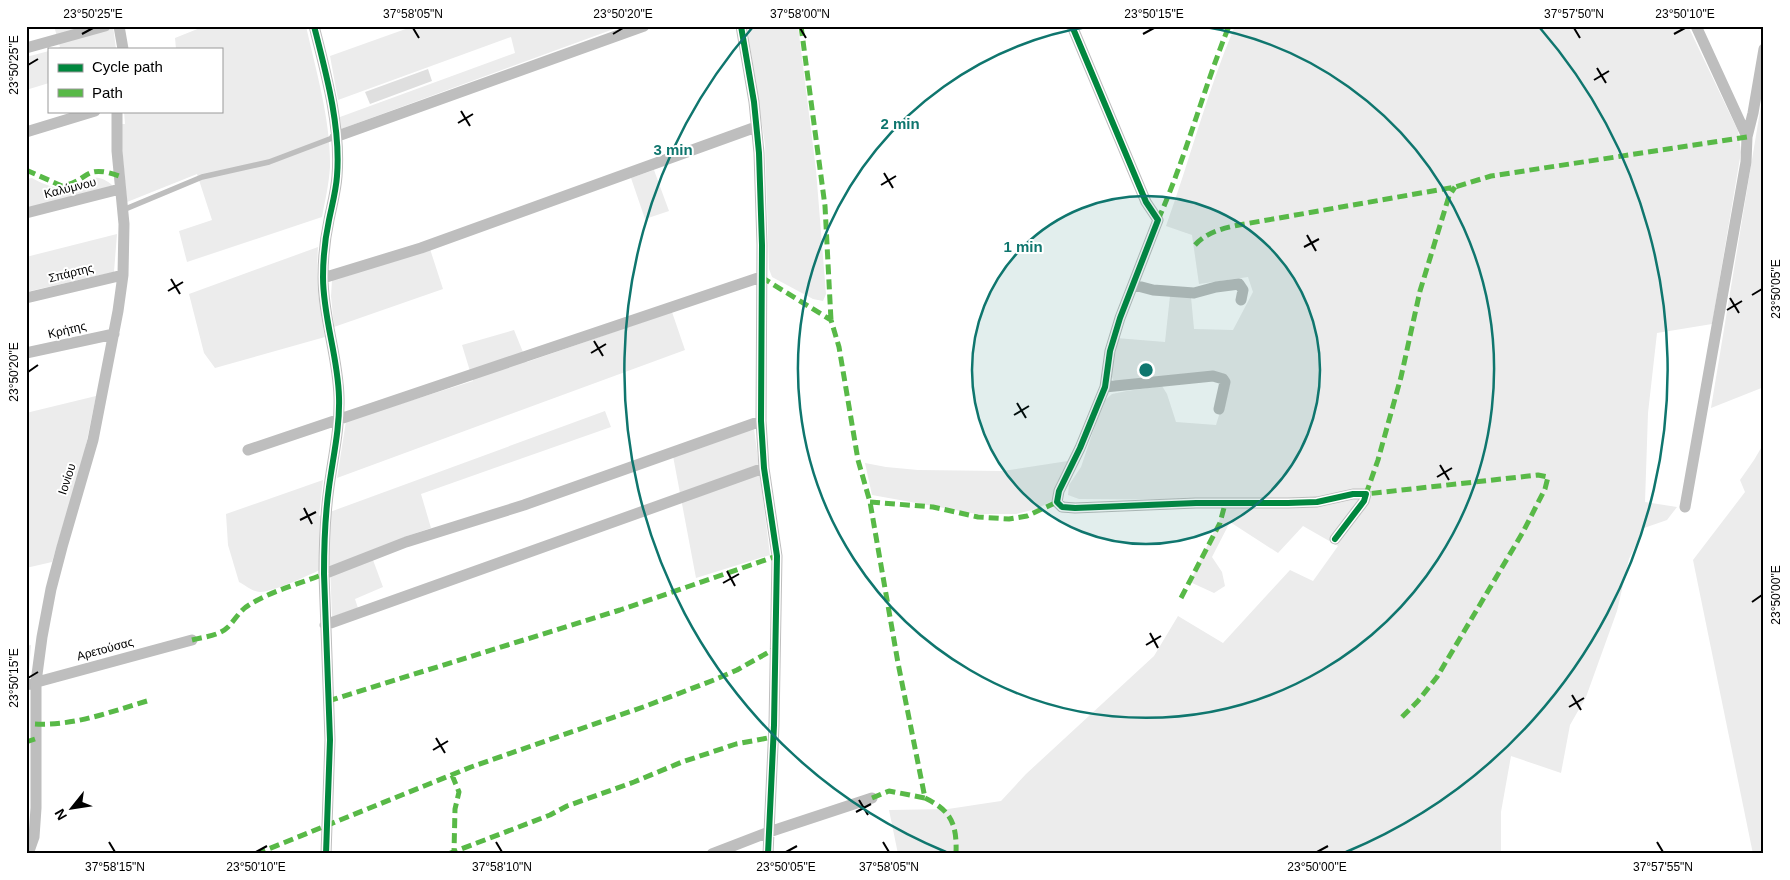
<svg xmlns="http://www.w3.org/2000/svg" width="1790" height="880" viewBox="0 0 1790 880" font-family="Helvetica,sans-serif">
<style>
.green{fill:#ececec}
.building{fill:#dfdfdf}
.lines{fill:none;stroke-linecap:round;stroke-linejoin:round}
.service{stroke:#bebebe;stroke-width:5.5}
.minor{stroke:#bebebe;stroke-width:11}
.quiet{stroke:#58b947;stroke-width:5;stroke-dasharray:10 5;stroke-linecap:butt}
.cycleway-casing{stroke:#fff;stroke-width:9}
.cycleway{stroke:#00873e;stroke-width:6}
.ticks{fill:none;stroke:#000;stroke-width:2}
.ring{fill:none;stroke:#0f766e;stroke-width:2.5}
.labels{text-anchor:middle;stroke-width:4;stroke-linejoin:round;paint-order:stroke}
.street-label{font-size:12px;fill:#000;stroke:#fff}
.centre{fill:#0f766e;stroke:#fff;stroke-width:2.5}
.ring-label{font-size:15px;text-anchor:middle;font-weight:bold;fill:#0f766e;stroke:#fff;stroke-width:4;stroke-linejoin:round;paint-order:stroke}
.neatline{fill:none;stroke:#000;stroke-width:2}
.ticks-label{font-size:12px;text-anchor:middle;fill:#000}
</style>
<rect width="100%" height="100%" fill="#fff"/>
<path class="green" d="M54,26h59l3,23h-60l4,-2z
M205,26h101c10,45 25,95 24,141 -1,17 -5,34 -8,50l-135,45 -8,-31 33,-11 -15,-46 -70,28 -5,-54v-24h3l-1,-13h97v-62h-45l-1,-11z
M414,26h208l-281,103 -1,-12 175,-64 -4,-16 -173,63 -8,-44z
M747,26h51l18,144 10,124 -3,7 -10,-2 -41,-22 -3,-8 -4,-124z
M1235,26h453l50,105 3,21 -29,172 -55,9 -9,80 -3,89 32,5 -10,13 -23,8 -15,31 -12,52 -31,86 -16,28 -9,48 -50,-17 -10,56v42h-603l-9,-44 59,-1 53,-8 25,-27 128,-118 24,-40 45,27 67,-73 23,11 25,-35 -35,-20 -25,27 -48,-31 -18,35 10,15 3,14 -11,7 -24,-11 39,-82 -150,-1 -11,-4 1,-10 12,-18 22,-65 9,-8 15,-3 35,-5 5,8 9,28 40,3 13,-42 -7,-10 -102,10 -7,-3 -2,-6 5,-36 49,4 5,-46 21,1 3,32 39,1 20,-38 -5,-15 -49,7 -7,-49 -26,-9c24,-66 41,-135 69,-200z
M49,51v32l-23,7v-33z
M1764,87v300l-53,21z
M654,170l15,41 -24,8 -14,-41z
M32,178c9,5 24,12 34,10 19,-3 27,-20 47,-2l-87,22v-29z
M117,234l-3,38 -88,20v-35z
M318,247c-2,34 0,57 7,90l-110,31 -11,-15 -15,-59z
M430,249l13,40 -109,38 -3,-31 1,-16z
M672,312l13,38 -348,128 9,-57 127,-40 -11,-36 52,-15 13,32z
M96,396l-12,59 -32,107 -26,6v-155z
M605,411l6,16 -190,67 10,34 -27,9 -31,23 10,27 -28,12 3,9 -26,9 -2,-52c-14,7 -56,27 -70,27 -7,0 -15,-7 -21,-10l-11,-37 -2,-31 97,-34 -4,36z
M754,428l16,127 -74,23 -23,-122z
M1764,443v411h-11l-60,-294 52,-68 -5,-12 14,-20z
M1068,461l-16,40 -16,8 -20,5h-39l-105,-19 -7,-32 21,4 32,3 85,1z
M31,645l-4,50 1,43 -2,1v-93z"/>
<path class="building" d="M428,69l4,12 -62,23 -5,-12z"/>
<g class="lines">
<path class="service" d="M123,210l79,-33 67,-15 66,-25"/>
<path class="minor" d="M119,26l4,23
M314,26c12,47 27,101 23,150 -1,15 -5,29 -8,44 -4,19 -6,38 -6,57 0,41 15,79 16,120 1,31 -6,60 -10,90 -4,29 -5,58 -5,87l6,166 -4,114
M741,26l13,76 5,51 3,92 -1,176 3,47 13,88 -3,169 -6,129
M1072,26l74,176 12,18 -38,98 -10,33 -5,36 -25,61 -21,43 -2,11 5,5 13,1 121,-5h92l29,-1 36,-8h13l-2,7 -29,38
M1696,26l51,111
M26,48l79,-22
M26,132l69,-21
M335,137l309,-111
M26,213l94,-24
M323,278l98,-30 335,-121
M1134,285l19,5 41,3 22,-6 23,-3 4,6 -2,10
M26,298l97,-23
M26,353l88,-19
M1105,387l108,-11 10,3 2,3 -6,27
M248,450l513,-173
M1685,507l61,-345 1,-25 6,-24 11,-64
M324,574l82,-32 118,-37 237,-84
M325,625l439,-157
M26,685l166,-45
M28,854l6,-17 2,-29v-126l6,-45 9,-48 11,-42 31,-107 25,-129 5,-36 1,-51 -7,-73v-40
M712,854l57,-22 103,-34"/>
<path class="quiet" d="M801,26l24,180 6,114
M26,170l36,16c28,-5 21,-23 57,-10
M1158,220c28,-63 45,-130 71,-194
M1195,245c12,-13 28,-17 44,-20l216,-38 36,-11 256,-39
M761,277l70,43 8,27 19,113 12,42 28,161 27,135 -36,-7 -17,7
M870,502l63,5 45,10 31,2 18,-3 30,-14
M1181,598l39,-75 5,-19
M192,640c11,-3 27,-4 36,-13 7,-7 12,-17 21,-22 22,-14 50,-21 75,-31
M328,701l292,-91 157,-54
M1402,717l16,-16 19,-24 86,-145 22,-43 3,-12 -10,-2 -172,19 12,-34 23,-83 19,-86 29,-95 6,-9
M35,724c39,2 75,-12 112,-23
M26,742l9,-3
M452,775l7,17 -4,17 -1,43
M925,798c27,13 32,27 31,56
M256,854l215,-87 175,-61 68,-26 23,-10 39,-22
M448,854l102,-39 17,-9 67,-24 48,-20 54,-18 37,-7"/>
<g class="cycleway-casing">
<path id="cycleway" d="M314,26c12,47 27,101 23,150 -1,15 -5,29 -8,44 -4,19 -6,38 -6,57 0,41 15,79 16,120 1,31 -6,60 -10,90 -4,29 -5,58 -5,87l6,166 -4,114
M741,26l13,76 5,51 3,92 -1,176 3,47 13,88 -3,169 -6,129
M1072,26l74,176 12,18 -38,98 -10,33 -5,36 -25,61 -21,43 -2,11 5,5 13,1 121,-5h92l29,-1 36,-8h13l-2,7 -29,38"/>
</g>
<use href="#cycleway" class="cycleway"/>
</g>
<path class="ticks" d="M413,28l6,10M800,28l6,10M1574,28l6,10M82,34l11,-6M613,34l10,-6M1143,34l11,-6M1674,34l11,-6M28,65l10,-6M1597,68l9,15M1594,80l15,-9M461,111l9,15M458,123l15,-9M884,173l9,15M881,185l15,-9M1307,235l9,16M1304,247l15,-8M171,279l9,15M168,291l15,-9M1752,295l10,-6M1730,298l9,15M1727,310l15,-9M594,341l9,15M591,353l15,-9M28,372l10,-7M1017,403l9,15M1014,415l15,-9M1440,465l9,15M1437,477l15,-9M304,508l8,16M300,520l16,-8M727,571l8,15M723,583l16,-9M1752,602l10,-7M1150,633l8,15M1146,645l15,-9M28,678l10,-6M1572,695l9,15M1569,707l15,-9M436,738l9,15M433,750l15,-9M859,800l9,15M856,812l15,-8M109,842l6,10M496,842l6,10M883,842l6,10M1657,842l6,10M256,852l11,-6M786,852l11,-6M1317,852l11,-6"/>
<circle cx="1146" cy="370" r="174" fill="#0f766e" fill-opacity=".12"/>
<g class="ring">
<circle cx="1146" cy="370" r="174"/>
<path d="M1200 26A348 348 0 1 1 1092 26"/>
<path d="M946 852A522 522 0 0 1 752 28M1540 28A522 522 0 0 1 1346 852"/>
</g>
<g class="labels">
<g class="street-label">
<text transform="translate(70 188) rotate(-14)" y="4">Καλύμνου</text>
<text transform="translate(71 273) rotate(-14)" y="4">Σπάρτης</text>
<text transform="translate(67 330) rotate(-13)" y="4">Κρήτης</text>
<text transform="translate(67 479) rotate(-72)" y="4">Ιονίου</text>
<text transform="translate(105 649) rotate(-15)" y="4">Αρετούσας</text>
</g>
</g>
<circle cx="1146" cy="370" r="8" class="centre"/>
<g class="ring-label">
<text x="900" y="129">2 min</text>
<text x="673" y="155">3 min</text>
<text x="1023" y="252">1 min</text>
</g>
<rect width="1790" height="880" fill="none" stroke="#ffffff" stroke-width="55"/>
<rect x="48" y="48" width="175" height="65" fill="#ffffff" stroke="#999999"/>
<rect x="58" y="64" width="25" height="8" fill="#00873e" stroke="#999999"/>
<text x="92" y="72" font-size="15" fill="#000000">Cycle path</text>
<rect x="58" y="89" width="25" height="8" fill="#58b947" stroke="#999999"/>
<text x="92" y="98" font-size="15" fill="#000000">Path</text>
<g transform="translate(72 808) rotate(240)" stroke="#ffffff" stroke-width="4" paint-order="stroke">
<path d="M0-4L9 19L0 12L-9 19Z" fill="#000000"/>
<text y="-8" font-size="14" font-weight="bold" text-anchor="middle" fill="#000000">N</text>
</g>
<rect x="28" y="28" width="1734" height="824" class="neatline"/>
<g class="ticks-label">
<text x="93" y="18">23°50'25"E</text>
<text x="413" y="18">37°58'05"N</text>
<text x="623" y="18">23°50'20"E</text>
<text x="800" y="18">37°58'00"N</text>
<text x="1154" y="18">23°50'15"E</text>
<text x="1574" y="18">37°57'50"N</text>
<text x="1685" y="18">23°50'10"E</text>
<text transform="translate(14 65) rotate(-90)" y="4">23°50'25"E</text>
<text transform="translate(1776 289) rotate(-90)" y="4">23°50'05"E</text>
<text transform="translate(14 372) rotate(-90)" y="4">23°50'20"E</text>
<text transform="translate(1776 595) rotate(-90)" y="4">23°50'00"E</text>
<text transform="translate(14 678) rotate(-90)" y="4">23°50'15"E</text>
<text x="115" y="871">37°58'15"N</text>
<text x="256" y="871">23°50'10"E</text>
<text x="502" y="871">37°58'10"N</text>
<text x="786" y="871">23°50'05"E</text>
<text x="889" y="871">37°58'05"N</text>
<text x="1317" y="871">23°50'00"E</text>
<text x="1663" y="871">37°57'55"N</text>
</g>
</svg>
